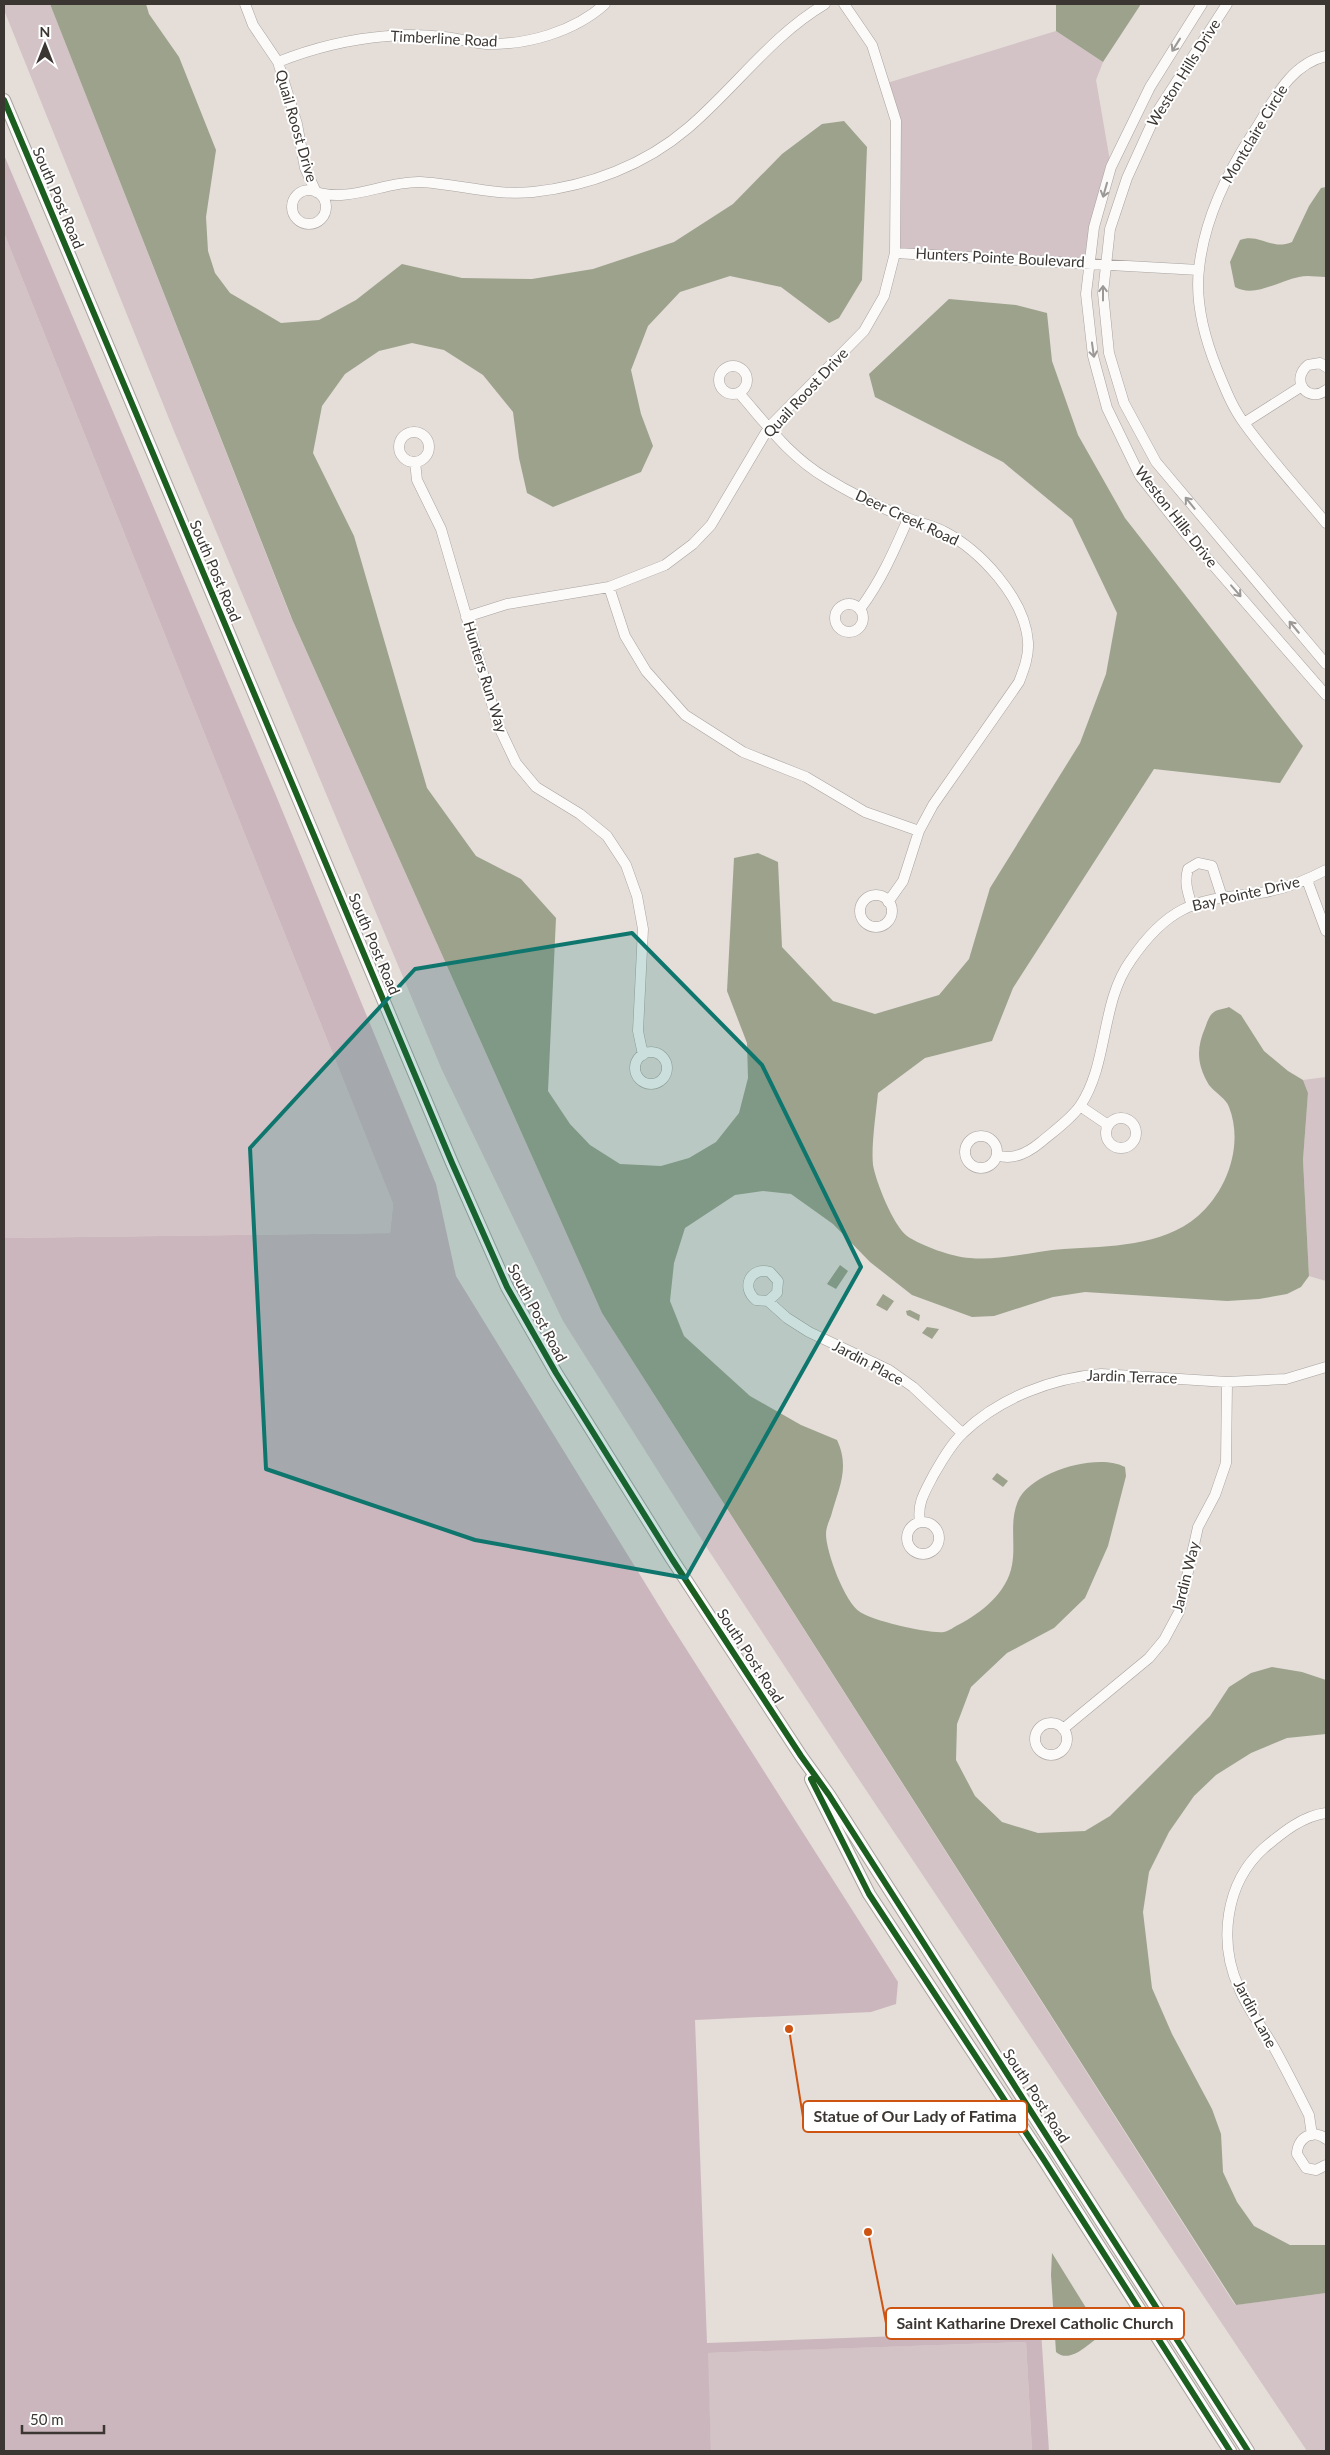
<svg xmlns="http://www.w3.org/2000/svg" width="1330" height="2455" viewBox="0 0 1330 2455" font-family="Lato,sans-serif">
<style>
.green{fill:#d3c2c6}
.forest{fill:#cbb6bd}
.water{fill:#9da28c}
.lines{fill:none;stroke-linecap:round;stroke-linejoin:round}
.minor-casing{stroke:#a8a39f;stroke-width:11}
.tertiary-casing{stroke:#a8a39f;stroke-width:14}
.minor{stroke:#fbfaf9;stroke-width:10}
.tertiary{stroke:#fbfaf9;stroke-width:12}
.cycleway-casing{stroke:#fff;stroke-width:9}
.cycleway{stroke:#1b5e20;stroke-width:6}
.oneway{stroke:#9b9896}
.marked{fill:#0f766e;fill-opacity:0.2;stroke:#0f766e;stroke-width:4;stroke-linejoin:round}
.labels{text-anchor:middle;stroke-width:4;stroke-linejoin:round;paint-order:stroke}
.street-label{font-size:15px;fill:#3b3632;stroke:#fff}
.leader{fill:none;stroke:#ce5412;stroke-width:2}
.callout-dot{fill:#ce5412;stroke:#fff;stroke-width:2}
.callout{fill:#fff;stroke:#ce5412;stroke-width:2}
.callout-label{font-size:16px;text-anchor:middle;font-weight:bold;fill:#3b3632}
</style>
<rect width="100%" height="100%" fill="#e4ddd8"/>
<path class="green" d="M4,4h46l240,611 312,698 633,992 91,-12v158h-19l-453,-679 -158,-241 -133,-210 -121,-251 -268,-639 -170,-421z
M1056,31l47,31 -7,18 15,87 -21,96 -195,-10 1,-132 -12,-37z
M4,233l389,971 -3,29 -386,5z
M1326,1077v204l-17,-5 -6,-116 5,-67 -5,-13z
M1026,2342l6,109h-321l-4,-98z"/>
<path class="forest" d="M4,155l271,638 161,391 20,92 213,346 229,360 -2,22 -25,8 -176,8 12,323 334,-12 8,120h-17l-6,-109 -318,11 3,98h-707v-1213l386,-5 3,-29 -389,-971z"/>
<path class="water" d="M50,4h96l3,10 30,43 37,93 -10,67 2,34 7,22 15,20 51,30 38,-3 37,-20 46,-36 60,14 70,1 61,-10 81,-27 59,-38 49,-50 40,-30 22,-3 23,26 -5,133 -23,38 -10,5 -48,-36 -51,-11 -50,16 -32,34 -17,44 10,44 12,32 -12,26 -88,35 -26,-14 -8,-35 -6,-46 -30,-37 -39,-25 -32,-7 -33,8 -34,23 -23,32 -9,47 41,83 73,252 49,68 45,23 35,39 -8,173 22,33 20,21 30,19 41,2 28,-8 27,-16 23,-29 9,-35 -1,-35 -20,-52 7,-133 24,-5 20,9 4,85 51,54 42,13 64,-19 30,-36 21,-71 90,-145 26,-69 11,-61 -45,-94 -69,-57 -128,-65 -6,-23 80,-75 67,6 31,8 5,48 26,74 47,83 178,228 -23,37 -126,-14 -141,219 -21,53 -67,17 -47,35c-2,20 -7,53 -5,72 3,17 20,60 34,71 15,10 45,21 63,22 31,3 64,-7 94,-9 45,-3 98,-2 134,-33 29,-25 46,-71 31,-109 -3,-9 -14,-14 -20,-22 -12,-20 -13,-36 -4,-57 2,-5 4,-13 9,-16 4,-3 10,-3 15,-5l12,8 23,36 24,20 15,9 5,13 -5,67 6,116 -8,11 -14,7 -28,5 -32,2 -142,-9 -32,5 -59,19 -22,1 -60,-22 -42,-33 -37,-38 -42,-30 -28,-3 -28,4 -50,33 -11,35 -4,38 14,35 66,60 51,29 36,15c13,28 2,47 -6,76 -2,5 -5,12 -5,18 0,18 19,69 34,78 13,9 70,22 84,20 5,-1 10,-5 14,-7 23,-12 49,-32 54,-60 4,-21 -3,-43 6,-64 12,-29 80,-49 107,-34l1,9 -18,70 -23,52 -31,30 -47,25 -36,34 -14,37 -1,36 19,36 27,26 36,11 47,-2 25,-15 100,-100 19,-29 22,-14 21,-6 30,5 24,8v54l-39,4 -36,15 -35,22 -22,21 -25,36 -20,40 -6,40 9,76 20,46 40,75 9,25 2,38 14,30 17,24 36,19h36v48l-90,12 -634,-992 -310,-694z
M1056,4h85l-38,58 -47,-31z
M1326,187v90c-9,0 -19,-2 -27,0 -21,4 -44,21 -64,10l-5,-25 10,-22c20,-7 31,11 52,2l17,-36 12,-18z
M840,1265l8,6 -12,18 -9,-5z
M883,1294l11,7 -7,10 -11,-6z
M910,1310l10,5 -1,6 -12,-6 -1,-4z
M927,1327l12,2 -7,10 -10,-6z
M997,1473l11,8 -5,6 -11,-8z
M1052,2253l49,79 -1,4c-13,9 -30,28 -44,16l-5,-77z"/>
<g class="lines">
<g class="minor-casing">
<path id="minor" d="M245,4l8,21 25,37 19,62 8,44 11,24c33,11 70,-11 104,-10 38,2 75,14 113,10 56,-6 112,-27 155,-64 47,-40 83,-92 137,-124
M1202,4l-52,83 -39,80 -17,60 -8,67 7,62 14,52 33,68 46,58 140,161
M1227,4l-70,108 -30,66 -17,51 -7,64 6,60 15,50 32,59 170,202
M1326,56c-37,8 -54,48 -73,77 -26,40 -49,87 -54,136 -4,33 6,70 18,100 8,19 15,38 27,54 25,35 55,67 82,100
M278,62c35,-14 72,-23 110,-26 18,-2 38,-1 57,1 13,1 27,6 41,7 41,1 88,-12 119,-40
M292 207a17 17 0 1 1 34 0a17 17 0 1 1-34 0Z
M895,253l304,17
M719 380a14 14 0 1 1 28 0a14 14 0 1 1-28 0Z
M1326,367l-6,-4 -12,2c-19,16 1,39 18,25
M739,393c28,32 50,63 87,85 26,16 53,29 81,40 12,5 25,7 36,13 37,19 82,67 85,111 1,14 -4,27 -9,40l-86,123 -14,26 -16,50 -15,21
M1244,423l58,-37
M399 447a15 15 0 1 1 30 0a15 15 0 1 1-30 0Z
M415,462l2,18 24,49 57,196 18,38 20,24 44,27 27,22 19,29 11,31 6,33 -5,102 5,24
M609,587l16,49 21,35 39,44 58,37 63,25 59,35 54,19
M835 618a14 14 0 1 1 28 0a14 14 0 1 1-28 0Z
M860,609c21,-28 34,-58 48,-90
M466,617l41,-13 102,-17 56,-22 28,-21 18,-19 58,-98 95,-96 20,-35 11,-43 1,-132 -24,-76 -28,-41
M1307,880l19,51
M860 911a16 16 0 1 1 32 0a16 16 0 1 1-32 0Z
M1192,906c-4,-13 -8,-23 -4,-37l10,-6 14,3 10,31
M635 1068a16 16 0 1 1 32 0a16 16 0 1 1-32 0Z
M1080,1106l28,19
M1106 1133a15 15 0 1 1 30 0a15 15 0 1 1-30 0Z
M965 1152a16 16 0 1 1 32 0a16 16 0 1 1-32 0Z
M997,1155c16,6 32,-3 44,-13 13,-11 29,-22 39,-36 29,-43 20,-103 51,-146 13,-19 30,-39 51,-50 26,-14 56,-13 84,-18 21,-4 41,-12 60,-22
M768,1301l9,-8 1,-12 -8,-9c-19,-6 -30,15 -14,28l12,1 19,17 22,14 80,38 24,17 49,46
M920,1522c-3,-18 4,-29 13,-46 8,-14 18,-32 30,-43 36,-35 89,-55 138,-59l126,8 59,-3 40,-12
M907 1538a16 16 0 1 1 32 0a16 16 0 1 1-32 0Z
M1035 1739a16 16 0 1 1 32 0a16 16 0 1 1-32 0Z
M1063,1729l86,-71 15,-18 15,-28 19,-85 17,-32 11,-32 1,-81
M1312,2135l-3,-20c-12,-24 -24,-48 -37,-71 -11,-18 -25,-36 -33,-56 -21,-46 -14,-105 25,-140 18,-15 38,-32 62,-35
M1326,2139c-13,-11 -29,-1 -29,15l9,14 10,2 10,-5"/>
</g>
<g class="tertiary-casing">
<path id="tertiary" d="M4,100l448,1063 55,124 49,86 116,186 129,197 28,39 419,656
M811,1779l58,115 175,266 186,291"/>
</g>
<use href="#minor" class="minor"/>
<use href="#tertiary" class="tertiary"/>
<g class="cycleway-casing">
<path id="cycleway" d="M4,100l448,1063 55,124 49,86 116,186 129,197 28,39 419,656
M811,1779l58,115 175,266 186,291"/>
</g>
<use href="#cycleway" class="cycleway"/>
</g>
<defs><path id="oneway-shaft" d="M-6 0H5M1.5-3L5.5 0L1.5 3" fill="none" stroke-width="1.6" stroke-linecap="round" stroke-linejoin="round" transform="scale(1.25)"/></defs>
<g class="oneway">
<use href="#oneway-shaft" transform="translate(1176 45) rotate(122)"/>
<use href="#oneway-shaft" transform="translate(1105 190) rotate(106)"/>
<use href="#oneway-shaft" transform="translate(1103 293) rotate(-90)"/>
<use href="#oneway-shaft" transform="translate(1093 350) rotate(82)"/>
<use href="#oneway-shaft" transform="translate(1190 503) rotate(-129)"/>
<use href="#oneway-shaft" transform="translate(1236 591) rotate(49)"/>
<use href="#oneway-shaft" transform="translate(1294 627) rotate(-130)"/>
</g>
<path class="marked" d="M632,933l130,132 99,202 -175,311 -211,-38 -209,-71 -16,-321 165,-179z"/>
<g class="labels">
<g class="street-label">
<text transform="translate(444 39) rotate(3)" y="5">Timberline Road</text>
<text transform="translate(1184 73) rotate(-58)" y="5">Weston Hills Drive</text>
<text transform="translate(296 126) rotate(74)" y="5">Quail Roost Drive</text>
<text transform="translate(1255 134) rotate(-59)" y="5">Montclaire Circle</text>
<text transform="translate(58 198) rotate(67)" y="5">South Post Road</text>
<text transform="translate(1000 258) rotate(3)" y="5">Hunters Pointe Boulevard</text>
<text transform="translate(806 393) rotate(-47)" y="5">Quail Roost Drive</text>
<text transform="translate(1176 517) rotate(52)" y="5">Weston Hills Drive</text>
<text transform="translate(907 518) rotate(25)" y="5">Deer Creek Road</text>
<text transform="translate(215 571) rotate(67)" y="5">South Post Road</text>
<text transform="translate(485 677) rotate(73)" y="5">Hunters Run Way</text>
<text transform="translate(1246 894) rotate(-13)" y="5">Bay Pointe Drive</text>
<text transform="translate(374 944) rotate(67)" y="5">South Post Road</text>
<text transform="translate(537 1313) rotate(62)" y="5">South Post Road</text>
<text transform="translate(868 1363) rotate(28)" y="5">Jardin Place</text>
<text transform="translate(1132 1377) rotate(2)" y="5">Jardin Terrace</text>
<text transform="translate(1186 1577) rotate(-76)" y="5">Jardin Way</text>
<text transform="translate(750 1656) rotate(57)" y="5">South Post Road</text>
<text transform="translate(1255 2014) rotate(62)" y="5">Jardin Lane</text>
<text transform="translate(1036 2096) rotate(57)" y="5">South Post Road</text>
</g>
</g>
<path class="leader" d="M789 2029L803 2117M868 2232L886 2323"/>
<g class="callout-dot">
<circle cx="789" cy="2029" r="5"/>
<circle cx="868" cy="2232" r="5"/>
</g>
<g class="callout">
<rect x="803" y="2101" width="224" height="31" rx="5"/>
<rect x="886" y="2308" width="298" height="31" rx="5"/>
</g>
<g class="callout-label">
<text x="915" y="2122">Statue of Our Lady of Fatima</text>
<text x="1035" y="2329">Saint Katharine Drexel Catholic Church</text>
</g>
<rect width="1330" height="2455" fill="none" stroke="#3b3632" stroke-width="10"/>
<g transform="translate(45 45)" stroke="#ffffff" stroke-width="4" paint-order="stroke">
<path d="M0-4L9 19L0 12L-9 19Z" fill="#3b3632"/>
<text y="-8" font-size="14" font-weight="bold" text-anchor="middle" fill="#3b3632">N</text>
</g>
<path d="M22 2425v8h82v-8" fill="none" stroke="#3b3632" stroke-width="2.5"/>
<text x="30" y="2425" font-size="15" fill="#3b3632" stroke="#ffffff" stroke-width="4" paint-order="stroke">50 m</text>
</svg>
